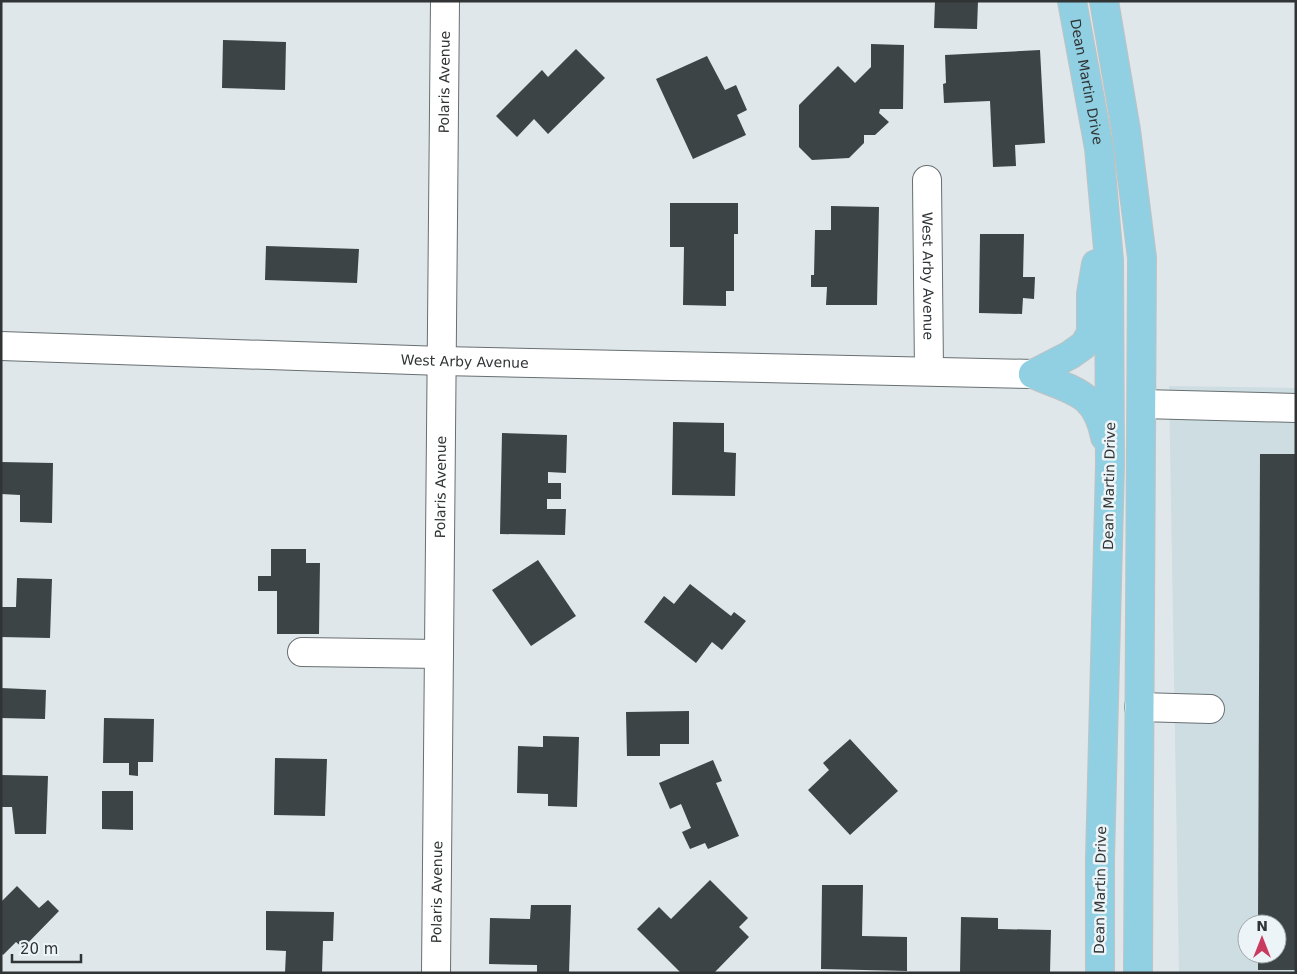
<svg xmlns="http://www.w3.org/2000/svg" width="1297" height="974" viewBox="0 0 1297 974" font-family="'DejaVu Sans',sans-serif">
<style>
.built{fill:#cddde2;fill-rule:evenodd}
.building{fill:#3d4446}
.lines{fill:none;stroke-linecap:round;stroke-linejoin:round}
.minor-casing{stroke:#686f71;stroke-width:30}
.major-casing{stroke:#c1c2c2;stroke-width:30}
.minor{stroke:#fff;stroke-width:28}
.major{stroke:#91d0e2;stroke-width:28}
.labels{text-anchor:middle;stroke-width:5;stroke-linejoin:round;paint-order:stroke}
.street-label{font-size:14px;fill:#313435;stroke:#ecf4f7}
</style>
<rect width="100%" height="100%" fill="#dfe7ea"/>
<path class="built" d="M1169,386l127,2v585h-117zM1247,924h30v30h-30z"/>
<path class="building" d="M935,1h43l-1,28 -43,-1z
M223,40l63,2 -1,48 -63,-2z
M871,44l33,1 -1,64h-23l-1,4 10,9 -14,13h-11v8l-15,15 -37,2 -13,-13v-42l39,-39 17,17 16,-16z
M576,49l29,29 -57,56 -14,-15 -17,18 -21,-21 46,-46 6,7z
M1040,50l5,93 -30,2 1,21 -23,1 -3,-66 -46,2 -1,-19 3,-1 -1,-28z
M707,56l18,34 11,-5 11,25 -10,5 9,20 -53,24 -37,-80z
M670,203h68v31h-4v57h-8v15l-43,-1 1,-58h-14z
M831,206l48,1 -2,98h-51l1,-18h-16v-12h3l1,-45h16z
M980,234h44l-1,43h12l-1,22 -11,-1 -1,16 -43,-1z
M266,246l93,3 -2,34 -92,-3z
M673,422l51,1v29l12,1 -1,43 -63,-1z
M502,433l65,2 -1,38 -18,-1v11h13v16h-14v10h19l-1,26 -65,-1z
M1260,454h36v516h-38v-16h19v-30h-19z
M1,462l52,1 -1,60 -32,-1v-27l-19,-1z
M271,549h35v14h14l-1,71h-42v-43h-19v-15h13z
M538,560l38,56 -45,30 -39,-56z
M17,578l35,1 -2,59 -49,-1v-30h15z
M690,584l41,32 3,-4 12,9 -24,29 -10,-8 -16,21 -52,-41 20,-26 10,8z
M1,688l45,2 -1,29 -44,-1z
M689,711v33h-29v12h-33l-1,-44z
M104,718l50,1 -1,43h-15v14l-9,-1v-12h-26z
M543,736l36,1 -2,70 -29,-1v-12l-31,-1 1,-47 25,1z
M850,739l48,52 -48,44 -42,-45 21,-20 -6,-7z
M275,758l52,1 -2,57 -51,-1z
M713,760l9,21 -6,2 23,53 -31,13 -3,-6 -15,6 -8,-17 9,-4 -10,-24 -11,5 -11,-26z
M1,775l47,1 -2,58h-31l-3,-27h-11z
M102,791h31v39l-31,-1z
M710,880l38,38 -9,9 10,10 -35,36h-33l-44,-44 22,-22 12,12z
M822,885h41l-1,51 45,1v34l-86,-2z
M17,886l22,22 9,-8 11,11 -36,37 -7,-6 -13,13 -2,-2v-51z
M531,905h40l-2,68h-32v-8l-48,-1 1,-46 40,1z
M266,911l68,1 -1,29h-10l-1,32h-37l1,-22 -20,-1z
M961,917l37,1v11l53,1 -1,43h-90z"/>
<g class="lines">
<g class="minor-casing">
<g id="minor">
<path id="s1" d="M927,180l2,191"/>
<path id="s2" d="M1,346l441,15 591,13"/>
<path d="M1142,404l154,4"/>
<path d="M302,652l137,2"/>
<path d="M1139,707l71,2"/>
<path id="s3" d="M436,973l9,-972"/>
</g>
</g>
<g class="major-casing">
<g id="major">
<path id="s4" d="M1072,1l27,147 10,112 1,205 -10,393v115"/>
<path d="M1104,1l22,129 16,128 -4,715"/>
<path d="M1033,374l37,-19 14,-10 7,-12v-39l5,-30"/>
<path d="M1033,374c38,17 63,16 72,63"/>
</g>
</g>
<use href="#minor" class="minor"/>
<use href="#major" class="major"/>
</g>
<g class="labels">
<g class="street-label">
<text dy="5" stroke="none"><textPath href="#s3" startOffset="891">Polaris Avenue</textPath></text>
<text dy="5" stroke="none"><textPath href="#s4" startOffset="82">Dean Martin Drive</textPath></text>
<text dy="5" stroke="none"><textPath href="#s1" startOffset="96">West Arby Avenue</textPath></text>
<text dy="5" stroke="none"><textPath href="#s2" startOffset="464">West Arby Avenue</textPath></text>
<text transform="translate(1109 486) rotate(-89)" y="5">Dean Martin Drive</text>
<text dy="5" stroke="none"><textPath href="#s3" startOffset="486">Polaris Avenue</textPath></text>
<text transform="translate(1100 890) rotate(-89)" y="5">Dean Martin Drive</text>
<text dy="5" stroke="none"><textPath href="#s3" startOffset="81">Polaris Avenue</textPath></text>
</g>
</g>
<rect width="1297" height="974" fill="none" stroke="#313435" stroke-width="5"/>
<g transform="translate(1262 939)"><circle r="24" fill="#ecf4f7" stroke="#a1a7a9"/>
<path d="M0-4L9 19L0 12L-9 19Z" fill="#ca3a5f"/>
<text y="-8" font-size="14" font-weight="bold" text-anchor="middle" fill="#313435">N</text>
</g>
<path d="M12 954v8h69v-8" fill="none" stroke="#313435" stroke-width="2.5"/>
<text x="20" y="954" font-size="15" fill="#313435" stroke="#ecf4f7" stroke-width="4" paint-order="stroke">20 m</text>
</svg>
